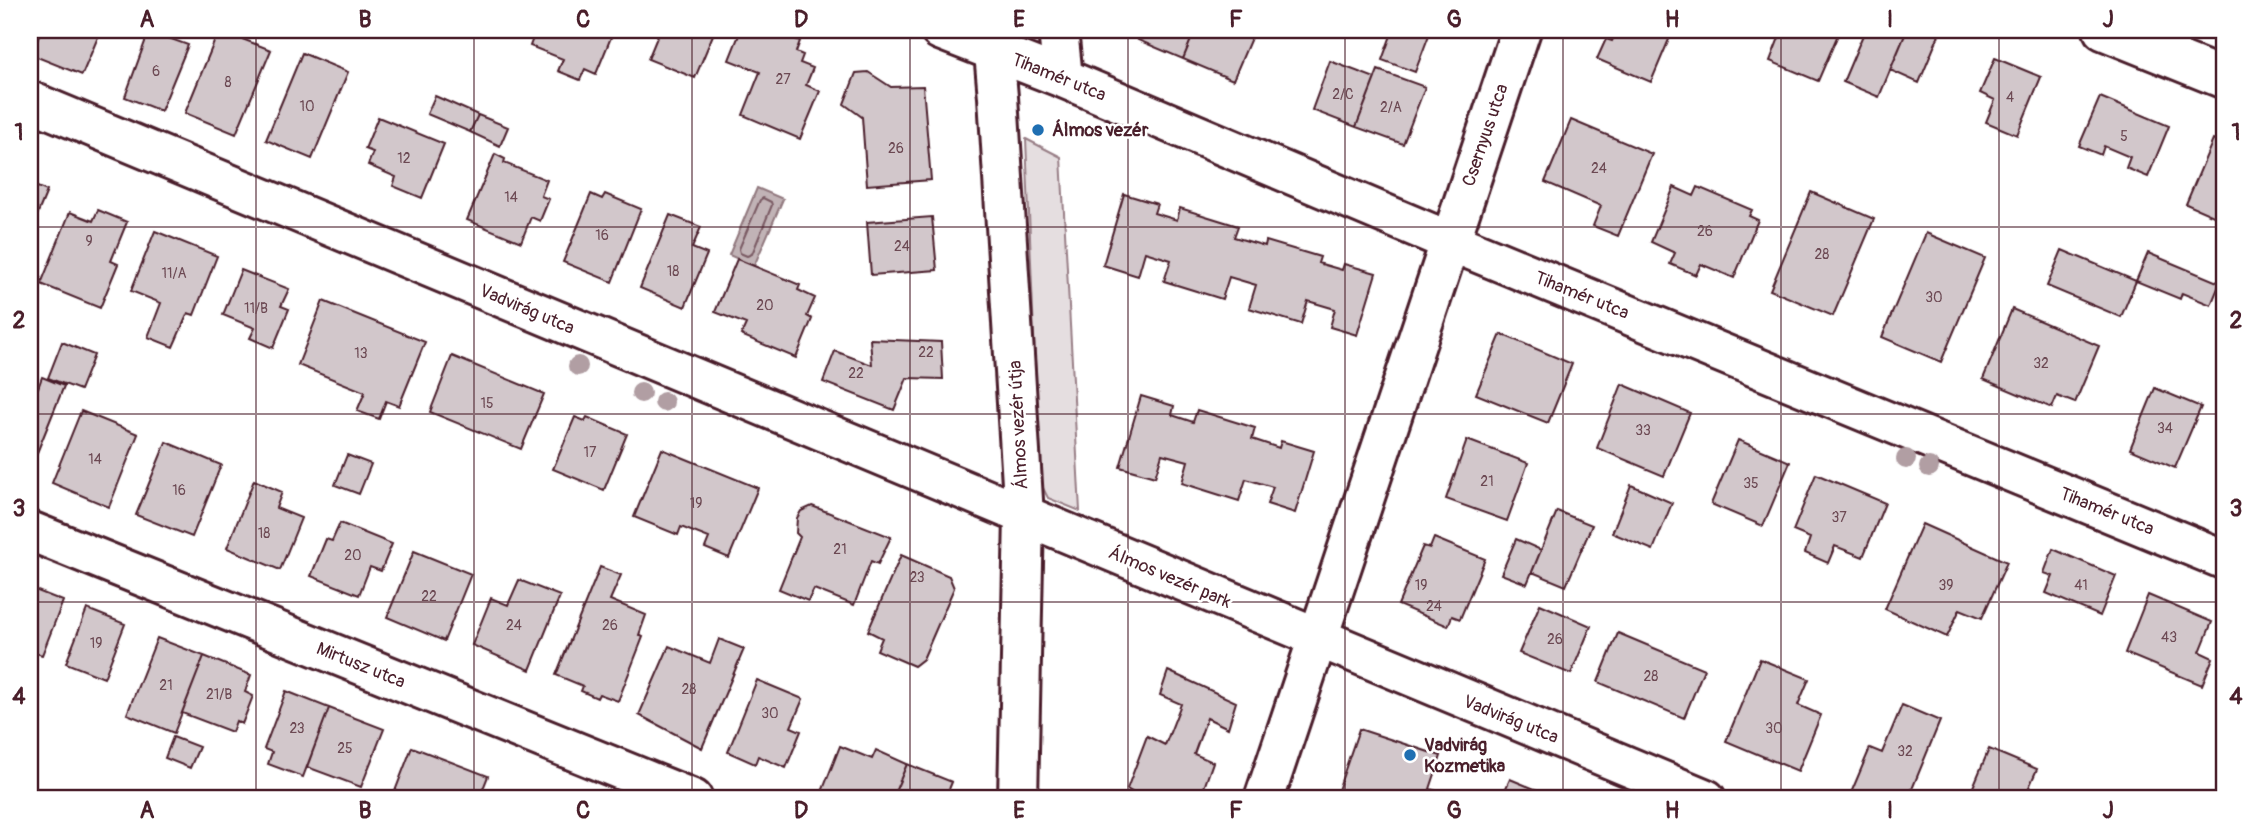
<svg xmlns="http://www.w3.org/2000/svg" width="2255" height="829" viewBox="0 0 2255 829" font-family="Pangolin,sans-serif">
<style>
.green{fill:#e5dee0;stroke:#987e86;stroke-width:2}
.water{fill:#c1b3b6;stroke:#91787e;stroke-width:2}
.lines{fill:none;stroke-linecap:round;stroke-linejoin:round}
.shore{stroke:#7a5a63;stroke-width:2}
.building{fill:#d2c7cb;stroke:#4a1f2b;stroke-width:2}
.minor-casing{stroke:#4a1f2b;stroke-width:44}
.minor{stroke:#fff;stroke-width:38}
.tree{fill:#b19ea3}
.grid{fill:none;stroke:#4a1f2b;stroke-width:2;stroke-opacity:0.55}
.poi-dot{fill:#1f6fb2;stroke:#fff;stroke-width:2.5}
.labels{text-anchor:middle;stroke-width:5;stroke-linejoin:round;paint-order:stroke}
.number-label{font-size:14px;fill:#6c4953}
.street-label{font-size:18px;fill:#4a1f2b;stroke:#fff}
.poi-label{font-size:18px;font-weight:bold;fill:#4a1f2b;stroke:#fff;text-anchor:start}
.neatline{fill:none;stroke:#4a1f2b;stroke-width:2.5}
.grid-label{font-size:23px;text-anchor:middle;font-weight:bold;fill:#4a1f2b}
</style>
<rect width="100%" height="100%" fill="#fff"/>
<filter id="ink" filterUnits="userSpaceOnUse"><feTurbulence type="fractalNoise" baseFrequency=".0143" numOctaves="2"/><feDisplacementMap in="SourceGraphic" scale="14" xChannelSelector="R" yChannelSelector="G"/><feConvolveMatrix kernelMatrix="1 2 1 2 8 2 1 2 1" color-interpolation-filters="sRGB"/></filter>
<g filter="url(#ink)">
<path class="green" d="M1026,139l35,18 19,354 -32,-13 -8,-16z"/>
<path class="water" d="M757,188l26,11 -29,67 -25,-11z"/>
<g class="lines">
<path class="shore" d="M763,198l8,4 1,3 -20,49 -5,2 -7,-3 -1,-4 21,-49z"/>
</g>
<path class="building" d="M41,30h60l-19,45 -50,-20z
M219,30l52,20 -35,84 -51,-21z
M536,30h78l-18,44 -11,-5 -5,11 -22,-9 5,-12 -33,-13z
M660,30h55l-20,48 -47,-19z
M741,30h32l27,11 -4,11 7,3 -3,8 13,5 -7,17 14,6 -20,48 -57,-24 17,-43 -31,-12z
M1142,30h53l-12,29 -45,-19z
M1195,30l59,1 -21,49 -50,-21z
M1393,30h20l16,5 -14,37 -33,-12z
M1617,30h56l-22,52 -54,-23 9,-20 6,2z
M1782,30h58l-22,51 -48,-20z
M1865,30h42l-28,67 -36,-15z
M1907,30h34l-22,53 -29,-13z
M149,31l39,14 -27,66 -36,-14z
M302,53l46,19 -36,87 -46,-19z
M1995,58l46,19 -24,58 -31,-13 9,-22 -15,-7z
M1330,61l45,17 -19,49 -44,-17z
M1378,70l47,17 -22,57 -47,-17z
M868,72l23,15 32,-1 8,94 -64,5 -5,-68 -18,-13 12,-31z
M435,96l43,19 -8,17 -43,-18z
M2100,97l69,29 -21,51 -22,-9 4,-11 -26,-11 -3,9 -22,-9z
M478,115l30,12 -8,19 -30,-14z
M378,117l66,27 -22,54 -29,-12 3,-9 -28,-12 5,-13 -8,-3z
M1571,120l81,34 -34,82 -25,-10 8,-20 -56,-24z
M2213,140l12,6v75l-39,-17z
M495,154l10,5 -1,4 43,17 -6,16 8,3 -9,22 -9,-4 -10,25 -54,-22z
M30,184l17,7 -17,41z
M1674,187l20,9 4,-9 54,23 -3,6 9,4 -24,58 -33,-14 -5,11 -26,-11 5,-11 -24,-11z
M1811,192l63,27 -41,97 -63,-26z
M591,194l11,5 3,-5 36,15 -29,73 -49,-20z
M1124,194l33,10 -3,9 23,7 3,-12 58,18 -4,11 31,9 1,-5 54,16 -2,6 24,7 2,-6 32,9 -19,62 -27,-8 5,-18 -27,-8 -7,23 -52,-16 7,-23 -27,-8 -7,22 -58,-18 7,-21 -26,-8 -7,24 -35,-11z
M98,210l29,12 -16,39 7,3 -18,44 -59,-24 29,-72 23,9z
M670,215l31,12 -9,21 15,6 -22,53 -45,-19z
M932,217l5,53 -66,5 -4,-53z
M155,231l62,25 -23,59 -6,-2 -15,34 -25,-10 13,-34 -30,-12z
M1926,233l59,25 -44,104 -59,-25z
M2062,250l74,31 -15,36 -74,-31z
M2148,253l72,30 -9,22 -29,-12 -2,6 -44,-18z
M737,259l63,26 -2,5 17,8 -8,18 5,3 -16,39 -55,-23 5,-11 -31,-12z
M241,270l48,19 -8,17 8,3 -16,39 -23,-10 5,-10 -32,-13z
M323,301l102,41 -26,64 -13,-5 -7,18 -22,-8 8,-19 -67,-27z
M2012,309l87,37 -24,57 -18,-7 -5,12 -69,-29z
M1501,334l71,30 -24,59 -72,-29z
M870,339l71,3 2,37 -36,-1 -13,32 -71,-28 12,-31 37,14z
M62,342l32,13 -14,35 -32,-12z
M452,356l92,38 -23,55 -91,-37z
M42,377l22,9 -32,79 -2,-1v-79l8,3z
M1622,384l68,29 -26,63 -67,-28z
M2155,388l46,19 -26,61 -45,-19z
M1141,396l33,10 -2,9 21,7 4,-12 58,18 -3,11 27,9 2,-7 33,10 -19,62 -28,-9 6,-17 -27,-8 -7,22 -57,-18 6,-22 -26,-7 -7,23 -35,-10z
M81,411l57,23 -29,73 -57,-24z
M575,417l10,4 2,-4 40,17 -23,56 -51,-21z
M1467,440l61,23 -21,58 -61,-22z
M1738,440l52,22 -27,64 -52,-22z
M166,442l55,23 -29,72 -56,-22z
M662,449l96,39 -29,70 -24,-10 4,-10 -28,-11 -3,8 -44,-18z
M347,455l24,9 -12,30 -24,-9z
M1816,474l69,29 -22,54 -28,-11 -7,17 -23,-10 5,-15 -17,-7z
M254,480l28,12 -6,16 25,10 -21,52 -53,-22z
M1631,485l41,18 -19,47 -41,-17z
M812,506l79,31 -13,27 -7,-3 -17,44 -40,-16 -6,12 -29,-12 21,-52 -4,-4 1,-15 4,-7z
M1557,511l35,14 -26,61 -34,-14z
M340,523l52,21 -11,27 -11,-4 -11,28 -48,-19 15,-37 6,2z
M1922,524l85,38 -25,56 -22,-9 -13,28 -62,-28z
M1434,538l51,21 -25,60 -8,-3 -4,10 -50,-21 25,-59 7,2z
M1516,539l25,11 -14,34 -26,-10z
M2053,549l63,27 -16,40 -54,-23 7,-17 -9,-3z
M414,551l57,23 -27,67 -57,-24z
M901,555l48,21 5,12 -31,71 -9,7 -37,-16 5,-12 -14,-7z
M600,567l21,8 -11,25 36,15 -7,20 4,2 -25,64 -19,-7 -2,4 -16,-7 2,-5 -27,-11z
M519,580l41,16 -30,74 -58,-25 19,-47 17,7z
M30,588l33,13 -21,54 -12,-4z
M2148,595l64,27 -12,30 13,6 -11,27 -77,-32z
M1540,604l51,22 -20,48 -52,-21z
M87,609l38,15 -21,54 -38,-15z
M1618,633l86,36 -20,49 -86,-36z
M157,638l47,18 -30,77 -47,-19z
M719,639l25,10 -42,99 -63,-33 30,-69 41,17z
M204,656l47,19 -6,17 8,4 -11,28 -6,-3 -4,11 -50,-19z
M1760,659l49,20 -11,26 23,10 -23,56 -72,-30z
M1168,671l68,31 -8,26 -21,-10 -13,36 19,8 -13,37h-67l2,-5 -8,-5 20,-53 18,9 16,-41 -21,-9z
M757,680l46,19 -12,28 10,4 -15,37 -28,-12 -3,8 -27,-12z
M286,691l43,17 -26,69 -35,-13 4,-12 -8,-3z
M1902,705l38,16 -32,78h-42l-15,-6 19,-45 12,5z
M329,708l55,21 -23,58 -54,-20z
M1359,729l82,27 -11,33 19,6 -1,4h-113z
M173,737l26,10 -9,21 -25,-10z
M840,746l32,13 4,-9 31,14 -15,35h-52l-18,-7z
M412,747l76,29 -9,23h-87z
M1989,749l48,20 -13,30h-56z
M907,764l45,18 -7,17h-53z
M1510,779l49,20h-58z
M532,792l18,7h-21z"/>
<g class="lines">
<g class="minor-casing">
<path id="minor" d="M940,30l123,48 386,163 776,319
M992,30l6,67 26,419 -6,283
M1058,30l5,48
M2103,30l122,49
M30,101l1676,698
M30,531l663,268
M1264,799l257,-769"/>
</g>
<use href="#minor" class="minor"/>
</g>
<g class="tree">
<circle cx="578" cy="366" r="10"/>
<circle cx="641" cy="393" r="10"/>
<circle cx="664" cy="402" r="10"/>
<circle cx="1906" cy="459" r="10"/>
<circle cx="1929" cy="467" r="10"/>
</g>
</g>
<path class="grid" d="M256,30v769M474,30v769M692,30v769M910,30v769M1128,30v769M1345,30v769M1563,30v769M1781,30v769M1999,30v769M30,227h2195M30,414h2195M30,602h2195"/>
<g class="poi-dot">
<circle cx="1038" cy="130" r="7"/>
<circle cx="1410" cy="755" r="7"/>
</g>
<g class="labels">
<g class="number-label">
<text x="156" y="76">6</text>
<text x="783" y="84">27</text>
<text x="228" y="87">8</text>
<text x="1343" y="99">2/C</text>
<text x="2010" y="102">4</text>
<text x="307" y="111">10</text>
<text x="1391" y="112">2/A</text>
<text x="2124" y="141">5</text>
<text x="896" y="153">26</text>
<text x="404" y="163">12</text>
<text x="1599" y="173">24</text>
<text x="511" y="202">14</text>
<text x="1705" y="236">26</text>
<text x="602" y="240">16</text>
<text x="89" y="246">9</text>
<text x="902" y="251">24</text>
<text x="1822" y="259">28</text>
<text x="673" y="276">18</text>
<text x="174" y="278">11/A</text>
<text x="1934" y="302">30</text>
<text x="765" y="310">20</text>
<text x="256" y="313">11/B</text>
<text x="926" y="357">22</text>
<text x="361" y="358">13</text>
<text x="2041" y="368">32</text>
<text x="856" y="378">22</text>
<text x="487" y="408">15</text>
<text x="2165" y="433">34</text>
<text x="1643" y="435">33</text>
<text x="590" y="457">17</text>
<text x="95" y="464">14</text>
<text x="1487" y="486">21</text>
<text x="1751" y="488">35</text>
<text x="179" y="495">16</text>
<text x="696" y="508">19</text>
<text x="1839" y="522">37</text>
<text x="264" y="538">18</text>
<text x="840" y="554">21</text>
<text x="353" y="560">20</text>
<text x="917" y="582">23</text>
<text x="1421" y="590">19</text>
<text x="1946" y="590">39</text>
<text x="2081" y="590">41</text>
<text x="429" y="601">22</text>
<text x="1434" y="611">24</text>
<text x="514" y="630">24</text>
<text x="610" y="630">26</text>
<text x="2169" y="642">43</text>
<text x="1555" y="644">26</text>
<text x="96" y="648">19</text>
<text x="1651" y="681">28</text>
<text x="166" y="690">21</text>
<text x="689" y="694">28</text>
<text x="219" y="699">21/B</text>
<text x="770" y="718">30</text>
<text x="297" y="733">23</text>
<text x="1774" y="733">30</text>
<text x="345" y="753">25</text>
<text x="1905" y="756">32</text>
</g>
<g class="street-label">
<text transform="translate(1059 77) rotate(22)" y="6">Tihamér utca</text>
<text transform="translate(1485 135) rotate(-71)" y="6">Csernyus utca</text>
<text transform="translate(1582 295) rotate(22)" y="6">Tihamér utca</text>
<text transform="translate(527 309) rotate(23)" y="6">Vadvirág utca</text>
<text transform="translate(1018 425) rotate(-93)" y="6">Álmos vezér útja</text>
<text transform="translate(2107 511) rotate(22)" y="6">Tihamér utca</text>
<text transform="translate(1170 577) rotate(23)" y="6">Álmos vezér park</text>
<text transform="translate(361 665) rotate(22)" y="6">Mirtusz utca</text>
<text transform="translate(1511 719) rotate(22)" y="6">Vadvirág utca</text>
</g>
<g class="poi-label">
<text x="1052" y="136">Álmos vezér</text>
<text x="1424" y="751">Vadvirág<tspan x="1424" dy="21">Kozmetika</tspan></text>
</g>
</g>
<rect width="2255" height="829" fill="none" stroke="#fff" stroke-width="77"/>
<rect x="38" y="38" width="2178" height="752" class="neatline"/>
<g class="grid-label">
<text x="147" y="27">A</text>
<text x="365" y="27">B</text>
<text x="583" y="27">C</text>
<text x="801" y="27">D</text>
<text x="1019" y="27">E</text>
<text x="1236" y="27">F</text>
<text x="1454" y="27">G</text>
<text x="1672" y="27">H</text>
<text x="1890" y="27">I</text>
<text x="2108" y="27">J</text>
<text x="19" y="140">1</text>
<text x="2236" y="140">1</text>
<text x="19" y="328">2</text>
<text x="2236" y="328">2</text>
<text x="19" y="516">3</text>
<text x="2236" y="516">3</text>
<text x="19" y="704">4</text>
<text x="2236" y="704">4</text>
<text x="147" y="818">A</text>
<text x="365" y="818">B</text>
<text x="583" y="818">C</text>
<text x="801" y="818">D</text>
<text x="1019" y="818">E</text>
<text x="1236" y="818">F</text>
<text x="1454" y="818">G</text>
<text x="1672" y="818">H</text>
<text x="1890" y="818">I</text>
<text x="2108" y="818">J</text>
</g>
</svg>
